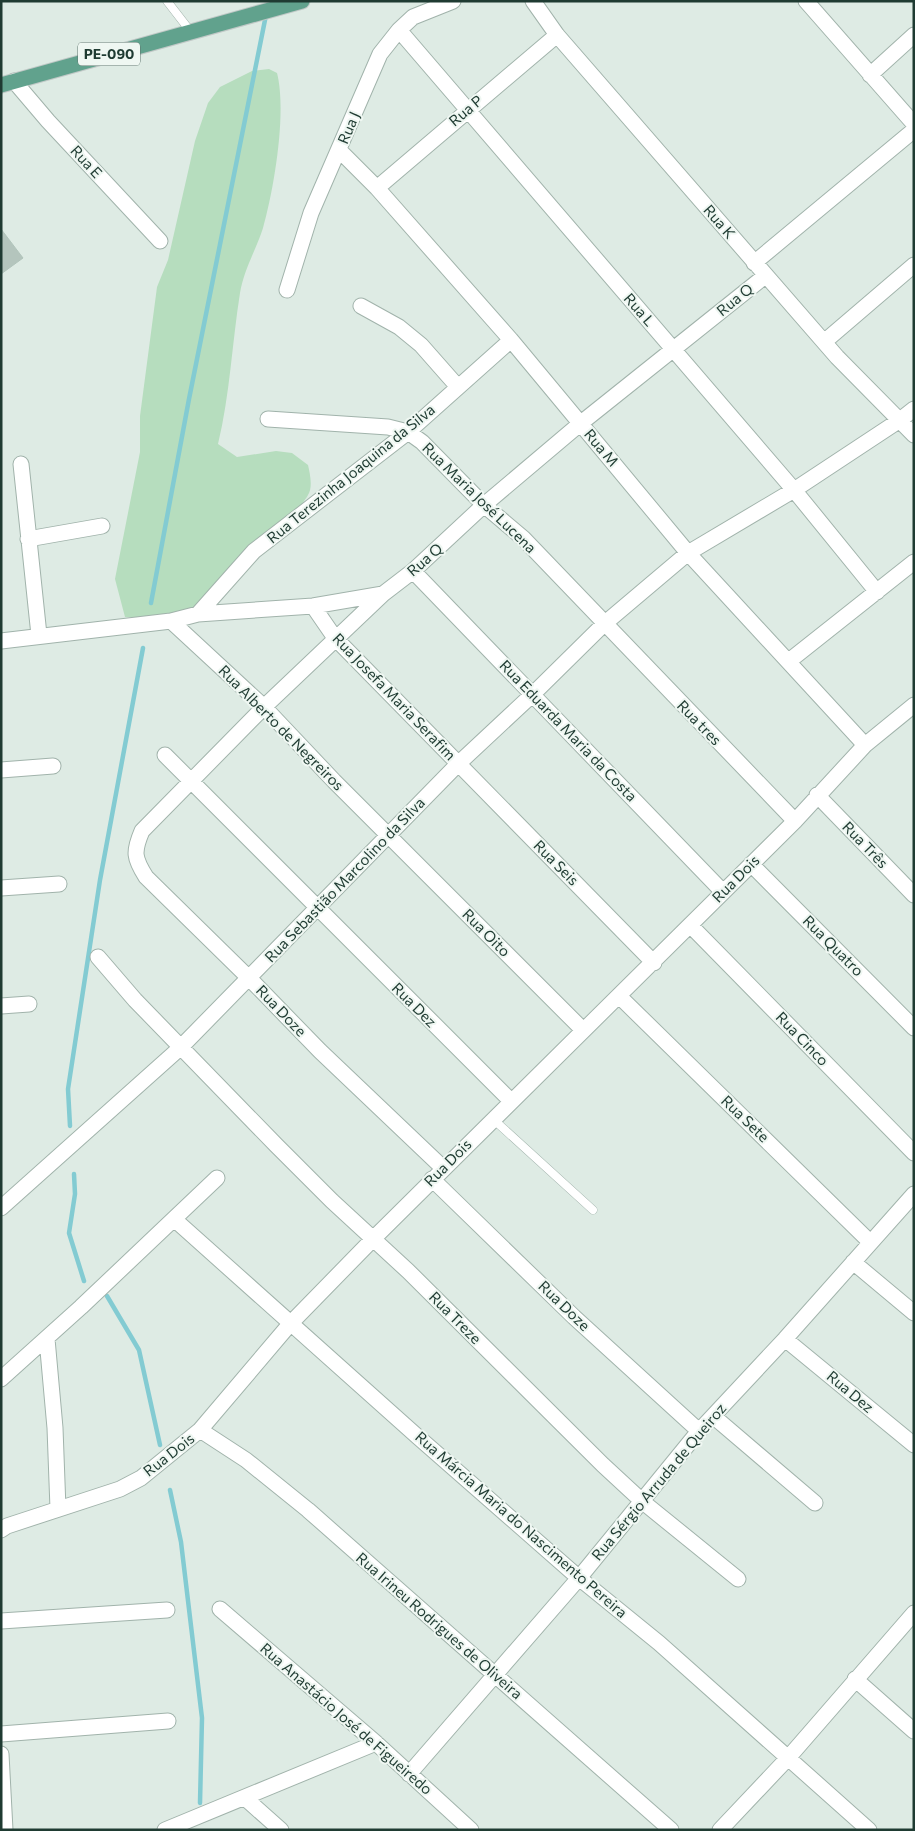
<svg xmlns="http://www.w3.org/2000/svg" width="915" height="1831" viewBox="0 0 915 1831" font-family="Commissioner,sans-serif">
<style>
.green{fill:#b6ddbe}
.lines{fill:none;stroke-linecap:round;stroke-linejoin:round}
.stream{stroke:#83cbd2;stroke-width:4.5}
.building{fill:#b4c5bd;stroke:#b1c4bb}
.service-casing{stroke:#a1b3ab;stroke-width:9}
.minor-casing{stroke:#a1b3ab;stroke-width:17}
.primary-casing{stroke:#c0c8c6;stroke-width:17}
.service{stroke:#fff;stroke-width:8}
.minor{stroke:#fff;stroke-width:15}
.primary{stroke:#61a28d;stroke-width:15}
.labels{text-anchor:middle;stroke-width:4;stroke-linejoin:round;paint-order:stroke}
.shield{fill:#eff7f2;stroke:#5d736c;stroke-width:1}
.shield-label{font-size:14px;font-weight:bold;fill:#1f3b32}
.street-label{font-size:15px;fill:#1f3b32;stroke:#eff7f2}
</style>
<rect width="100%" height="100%" fill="#deebe4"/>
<path class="green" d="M269,69l8,4c10,39 -3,116 -14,155 -7,22 -19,41 -23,65 -8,50 -10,101 -22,151l19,13 39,-6 16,2 16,12c2,9 5,22 0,30 -11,21 -100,105 -122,117 -17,9 -41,5 -61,5l-10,-38 25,-127v-36l17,-129 11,-27 27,-119 13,-38 12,-16 32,-16z"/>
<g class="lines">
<path class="stream" d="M151,603l38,-204 77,-384
M70,1126l-2,-37 32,-209 43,-232
M74,1174l1,20 -6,39 15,48
M107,1296l32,54 21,95
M170,1490l11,52 21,176 -2,85"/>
</g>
<path class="building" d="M1,229l22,29 -22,16z"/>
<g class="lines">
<g class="service-casing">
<path id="service" d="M167,1l24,31
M493,1119l100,91"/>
</g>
<g class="minor-casing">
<path id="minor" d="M533,1l24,34 280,322 77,78
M806,1l108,123
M399,30l395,460 83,102
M870,75l44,-40
M14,81l34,40 112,120
M339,150l38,38 134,152 177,213 177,192
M377,188l180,-153
M754,263l160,-133
M287,290l24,-77 69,-159 19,-24 14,-13 40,-16
M361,306l38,21 22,18 37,42
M824,342l90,-77
M268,419l120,8 20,5 14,10 62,63 39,33 272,283
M21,464l18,171
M28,539l74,-13
M413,571l310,321
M313,606l22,32 319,325
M198,614l56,-63 154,-119 103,-92
M171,621l93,86 70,74 249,249
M1,641l170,-20 27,-7 115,-8 70,-12
M789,661l125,-99
M165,755l346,346
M1,770l52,-4
M817,795l97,100
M751,864l163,164
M1,888l58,-4
M690,925l224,228
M98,957l37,43 141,145 56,56 76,70 195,194 40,37 95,77
M619,996l251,246
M1,1006l28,-2
M443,1168l-123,-117 -70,-72 -104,-102c-12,-19 -13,-25 -4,-46l122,-124 119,-113 30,-23 71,-66 97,-82 184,-147
M432,1179l142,138 125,114
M1,1208l179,-160 278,-284 75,-70 71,-70 84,-71 106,-63 106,-70 14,-11
M174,1219l244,218 161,141 80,65 210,187
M853,1262l61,51
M47,1339l8,89 3,81
M785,1339l129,106
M1,1379l80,-72 136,-129
M713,1416l102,87
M200,1430l46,30 62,50 363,320
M1,1530l6,-4 113,-37 21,-11 59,-48 90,-106 83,-85 422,-418 70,-76 49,-40
M220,1609l156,134 95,87
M1,1621l166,-11
M855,1679l59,52
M1,1734l167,-13
M1,1754l4,76
M409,1774l170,-196 120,-147 86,-92 129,-145
M246,1799l35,31
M165,1830l211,-87
M720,1830l68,-72 126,-145"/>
</g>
<g class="primary-casing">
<path id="primary" d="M1,85l301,-84"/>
</g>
<use href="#service" class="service"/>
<use href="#minor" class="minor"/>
<use href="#primary" class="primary"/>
</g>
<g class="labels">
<rect class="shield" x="78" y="42.5" width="62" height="23" rx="4"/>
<g class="shield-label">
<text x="109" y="59">PE-090</text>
</g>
<g class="street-label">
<text transform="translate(466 111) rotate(-40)" y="5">Rua P</text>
<text transform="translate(349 128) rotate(-67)" y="5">Rua J</text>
<text transform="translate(86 162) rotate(47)" y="5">Rua E</text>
<text transform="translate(719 222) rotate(49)" y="5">Rua K</text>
<text transform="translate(735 300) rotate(-39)" y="5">Rua Q</text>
<text transform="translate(639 310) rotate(49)" y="5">Rua L</text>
<text transform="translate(601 448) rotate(50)" y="5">Rua M</text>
<text transform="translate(351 474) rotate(-39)" y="5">Rua Terezinha Joaquina da Silva</text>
<text transform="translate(479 498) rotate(44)" y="5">Rua Maria José Lucena</text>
<text transform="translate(425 560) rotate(-41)" y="5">Rua Q</text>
<text transform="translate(394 697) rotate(46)" y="5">Rua Josefa Maria Serafim</text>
<text transform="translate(699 723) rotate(46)" y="5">Rua tres</text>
<text transform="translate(281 728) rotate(45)" y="5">Rua Alberto de Negreiros</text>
<text transform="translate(568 731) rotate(46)" y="5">Rua Eduarda Maria da Costa</text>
<text transform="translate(865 845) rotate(46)" y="5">Rua Três</text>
<text transform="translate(556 863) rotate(45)" y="5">Rua Seis</text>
<text transform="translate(736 879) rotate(-45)" y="5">Rua Dois</text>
<text transform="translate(345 880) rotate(-46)" y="5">Rua Sebastião Marcolino da Silva</text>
<text transform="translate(486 933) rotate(45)" y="5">Rua Oito</text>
<text transform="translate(833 946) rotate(45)" y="5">Rua Quatro</text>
<text transform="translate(414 1005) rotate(45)" y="5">Rua Dez</text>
<text transform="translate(281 1011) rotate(46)" y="5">Rua Doze</text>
<text transform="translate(802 1039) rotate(46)" y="5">Rua Cinco</text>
<text transform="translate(745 1119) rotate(44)" y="5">Rua Sete</text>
<text transform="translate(448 1163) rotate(-45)" y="5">Rua Dois</text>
<text transform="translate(564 1306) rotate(44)" y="5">Rua Doze</text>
<text transform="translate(455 1318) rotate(45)" y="5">Rua Treze</text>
<text transform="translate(850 1392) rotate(40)" y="5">Rua Dez</text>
<text transform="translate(169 1455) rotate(-38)" y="5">Rua Dois</text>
<text transform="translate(659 1482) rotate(-50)" y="5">Rua Sérgio Arruda de Queiroz</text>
<text transform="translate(521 1525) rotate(41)" y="5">Rua Márcia Maria do Nascimento Pereira</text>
<text transform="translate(439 1626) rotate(41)" y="5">Rua Irineu Rodrigues de Oliveira</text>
<text transform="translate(346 1719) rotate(41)" y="5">Rua Anastácio José de Figueiredo</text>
</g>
</g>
<rect width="915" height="1831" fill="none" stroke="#1f3b32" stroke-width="5"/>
</svg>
